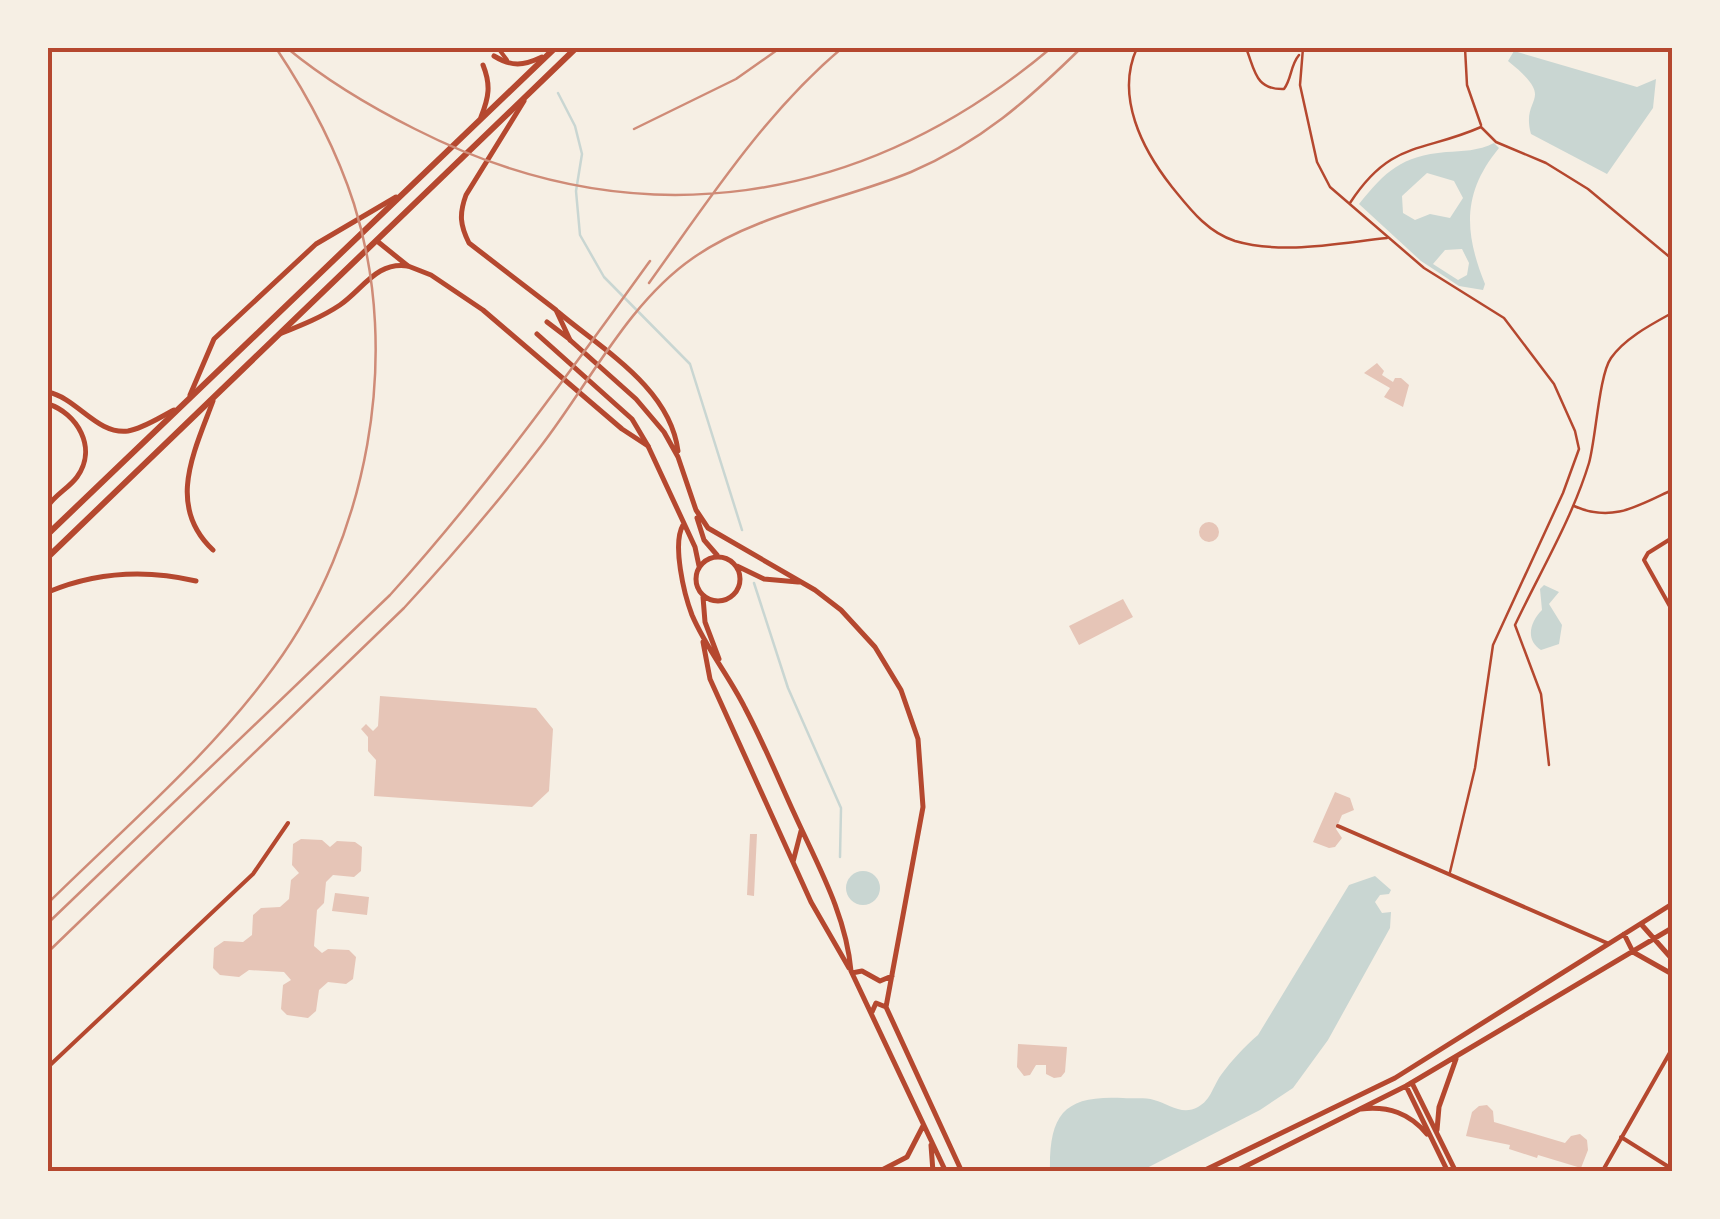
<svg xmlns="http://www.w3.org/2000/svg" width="1720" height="1219" viewBox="0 0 1720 1219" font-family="'Space Grotesk',sans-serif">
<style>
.water{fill:#c9d6d2;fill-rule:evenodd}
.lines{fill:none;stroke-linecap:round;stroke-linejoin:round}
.stream{stroke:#c9d6d2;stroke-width:2.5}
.building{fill:#e6c5b7}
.pedestrian{stroke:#b5482f;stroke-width:2.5}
.minor{stroke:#b5482f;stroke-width:4}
.secondary{stroke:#b5482f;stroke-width:5}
.primary{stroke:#b5482f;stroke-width:5}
.trunk{stroke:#b5482f;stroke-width:6}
.rail{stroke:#cf8b77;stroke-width:2.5}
.neatline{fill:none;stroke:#b5482f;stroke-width:4}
</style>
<rect width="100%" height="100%" fill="#f6efe4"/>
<path class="water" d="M1514,51l123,36 19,-8 -3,29 -46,66 -76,-40c-11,-39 28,-32 -23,-73z
M1494,143l5,5c-37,45 -35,84 -14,136l-2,6 -24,-4 -38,-25 -62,-57c27,-33 42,-48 87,-52 17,-1 32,-1 48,-9zM1427,173l27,8 9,17 -13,20 -20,-4 -15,6 -12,-7 -1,-17zM1462,249l7,14 -2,12 -9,5 -25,-16 12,-14z
M1544,585l15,7 -10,12 13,21 -3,19 -18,6c-16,-10 -11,-28 1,-40l-2,-21z
M846 888a17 17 0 1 1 34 0a17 17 0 1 1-34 0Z
M1375,876l16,14 -2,4 -9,1 -5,7 7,11 9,-1 -1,16 -62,112 -35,48 -33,22 -119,61h-91c-1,-58 15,-76 73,-73 9,1 22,-1 31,2 15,4 28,16 44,7 13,-7 15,-21 23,-32 11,-15 23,-28 37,-40l91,-150z"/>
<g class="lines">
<path class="stream" d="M558,93l17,33 7,28 -6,37 4,44 24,42 86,87 52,166
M754,583l34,105 53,120 -1,49"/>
</g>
<path class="building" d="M1377,363l7,8 -2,4 11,7 2,-4h6l8,7 -6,22 -19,-10 6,-9 -26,-15z
M1199 532a10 10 0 1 1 20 0a10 10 0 1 1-20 0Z
M1123,599l10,18 -54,28 -10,-19z
M380,696l156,12 17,21 -4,62 -17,16 -158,-11 2,-36 -8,-9v-14l-7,-8 5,-5 7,7 5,-5z
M1335,792l15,6 4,12 -12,5 -6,14 6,9 -7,9 -6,1 -16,-6z
M750,834h7l-3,62 -7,-1z
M301,839l21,1 8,7 7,-6 18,1 7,5 -1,24 -7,6 -21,-2 -7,7 -2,21 -7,7 -3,36 8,7 6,-4 21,1 7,7 -3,22 -7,5 -18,-2 -9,8 -3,21 -8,7 -21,-3 -6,-6 2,-24 8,-5 -7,-8 -35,-2 -10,7 -19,-2 -7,-7 1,-20 10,-7 19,1 9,-7 1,-20 8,-7 19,-1 9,-8 2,-19 8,-7 -7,-8 1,-21z
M335,893l34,4 -2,18 -35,-4z
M1018,1044l49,3 -2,25 -4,5 -7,1 -8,-4v-9h-10l-6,10 -6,1 -7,-9z
M1487,1105l6,6 1,11 71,21 6,-7 9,-2 7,6 1,10 -7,18 -43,-13 -1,3 -28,-9 1,-4 -44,-9 6,-24 7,-6z"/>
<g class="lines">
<path class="pedestrian" d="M1137,48c-22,48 5,101 35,139 18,22 35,45 63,54 48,14 104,2 152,-3
M1246,48c9,22 9,42 38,41 8,-11 6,-23 15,-34
M1303,48l-3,37 17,77 13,25 94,81 80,50 50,66 21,47 4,18 -16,44 -70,152 -18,123 -25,104
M1465,48l2,37 14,40
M1350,203c41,-63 72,-50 131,-76l15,15 50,21 42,26 84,70
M1574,506c38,17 64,0 98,-16
M1549,765l-8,-71 -26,-69c25,-53 57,-106 74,-162 7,-25 10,-88 22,-105 14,-20 41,-34 61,-45"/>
<path class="minor" d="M498,48l9,12
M1672,538l-24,15 -4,7 28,50
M1338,826l269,117
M48,1067l205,-193 35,-51
M1621,1137l51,32
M1602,1172l70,-123"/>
<path class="secondary" d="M377,241l31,25 23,9 52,35 139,119 26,17 47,101 4,19
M558,312c45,38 112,76 120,139
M570,340l66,59 28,33 14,25 18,53 12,18 107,62 26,20 34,37 26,43 17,49 5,68 -37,200 76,165
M697,518l7,22 13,15
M683,525c-11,19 1,69 9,90 14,33 37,61 53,93 18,34 33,70 49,105 23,51 52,101 57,158l95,201
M696 579a22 22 0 1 1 44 0a22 22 0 1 1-44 0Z
M737,566l27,13 34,3
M703,597l2,25 14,37
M703,642l7,37 101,223 38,66
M793,862l8,-31
M1641,924l31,35
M1624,934l9,18
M1633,952l39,22
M852,973l10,-2 18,10 12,-5
M872,1012l4,-9 10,4
M1412,1083l44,89
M1406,1086l42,86
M1361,1109c28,-3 48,4 66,25
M1437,1130l2,-23 17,-48
M931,1145l2,27
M878,1172l29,-15 16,-31
M1201,1172l194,-94 277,-174
M1234,1172l172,-86 266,-158"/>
<path class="primary" d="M494,56c18,11 29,10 48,1
M524,101l-58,94c-7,19 -6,30 3,48l87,67 14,30
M481,117c8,-20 10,-32 2,-52
M547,322l21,16
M282,333c20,-8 40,-16 58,-28 23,-16 37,-44 68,-39
M537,334l95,85 16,27
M48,392c29,6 49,43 80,39 16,-3 32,-14 46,-21
M190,395l24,-56 102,-95 80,-47
M213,401c-19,51 -47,105 0,149
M48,404c29,9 50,44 29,73 -8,11 -21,17 -29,29
M48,592c48,-20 97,-23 148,-11"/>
<path class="trunk" d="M48,534l507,-486
M48,557l528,-509"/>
<path class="rail" d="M287,48c40,33 82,58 128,81 222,113 448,77 636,-81
M634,129l102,-50 44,-31
M649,283c59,-82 115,-169 193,-235
M48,903c77,-76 162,-148 226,-236 94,-128 128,-311 80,-463 -18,-56 -46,-108 -78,-156
M48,923l342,-328c95,-105 177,-219 260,-334
M48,952l356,-344c48,-52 94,-106 137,-162 48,-62 87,-143 152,-188 64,-45 148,-57 218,-86 70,-30 117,-72 170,-124"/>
</g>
<rect width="1720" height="1219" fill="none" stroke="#f6efe4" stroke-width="100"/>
<rect x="50" y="50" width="1620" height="1119" class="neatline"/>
</svg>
